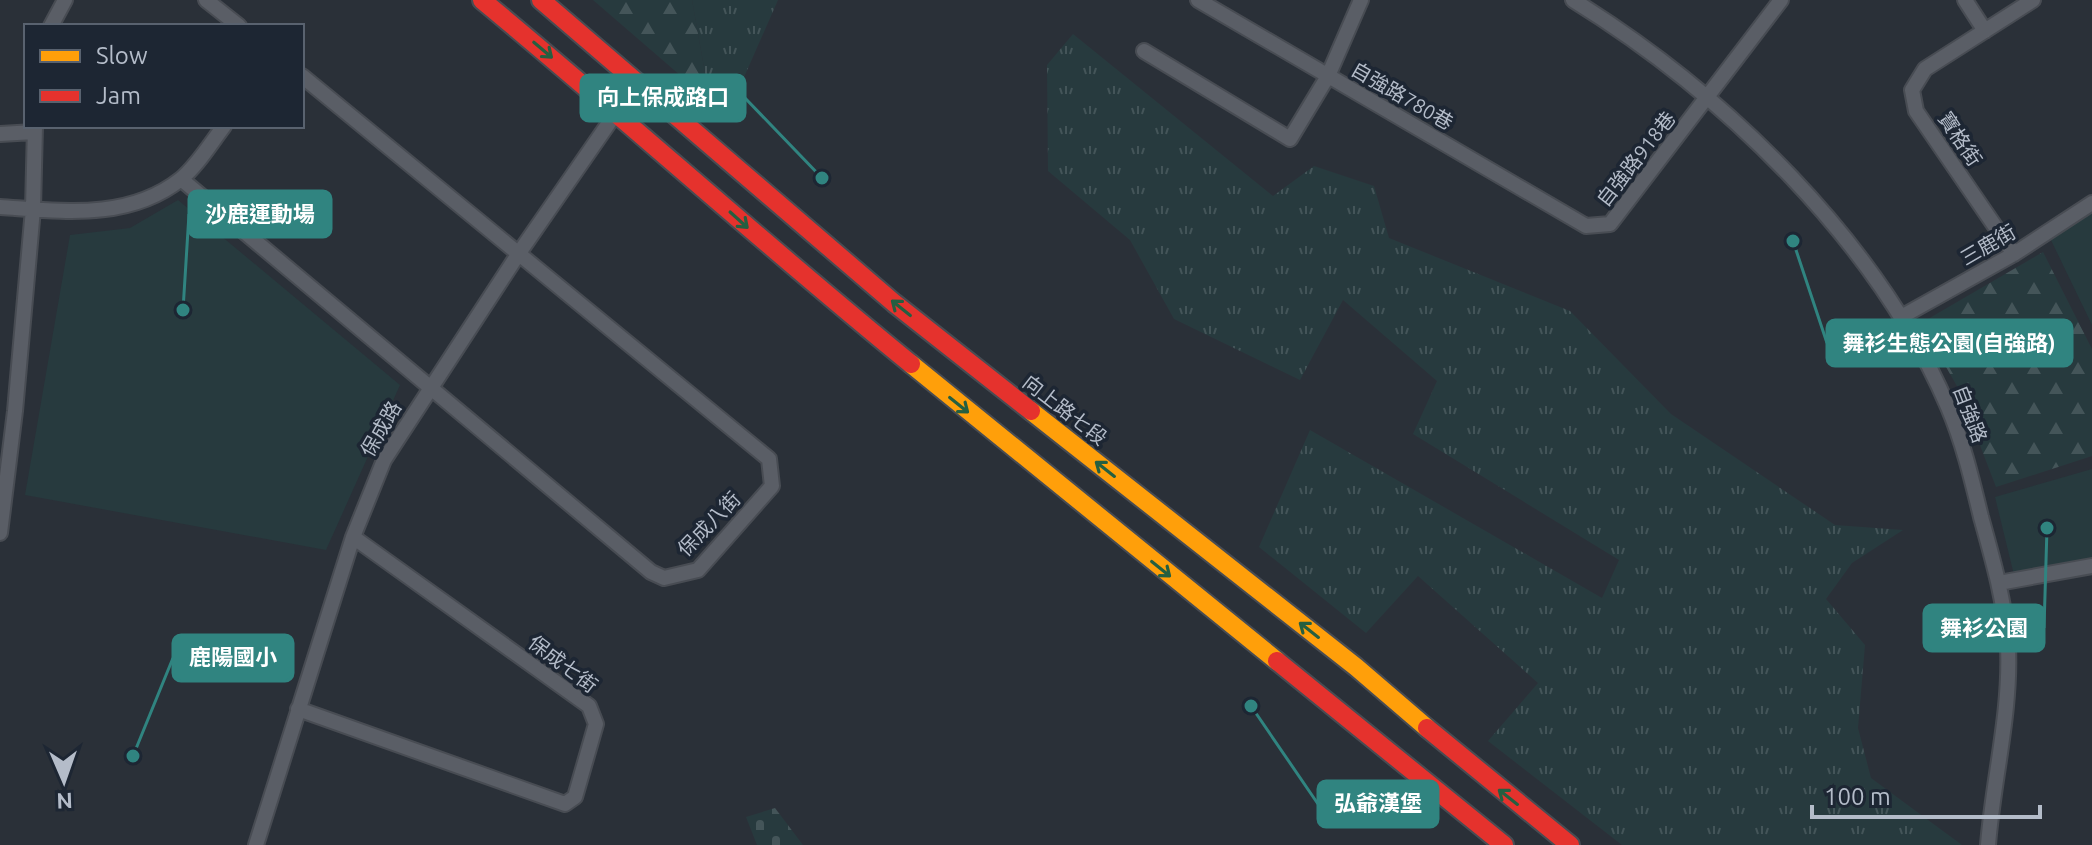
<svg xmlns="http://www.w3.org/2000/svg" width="2092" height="845" viewBox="0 0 2092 845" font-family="Ubuntu,'Noto Sans TC',sans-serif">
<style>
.grass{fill:url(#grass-tufts)}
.forest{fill:url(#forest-firs)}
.cemetery{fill:url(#cemetery-stones)}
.green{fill:#273a3e}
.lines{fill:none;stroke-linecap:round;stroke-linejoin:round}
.street-casing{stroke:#484c53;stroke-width:18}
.slow-casing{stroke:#484c53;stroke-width:22}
.jam-casing{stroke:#484c53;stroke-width:22}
.street{stroke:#5a5e66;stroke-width:14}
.slow{stroke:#ff9f0a;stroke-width:18}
.jam{stroke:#e5322d;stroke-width:18}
.oneway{stroke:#255f41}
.labels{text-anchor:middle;stroke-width:7;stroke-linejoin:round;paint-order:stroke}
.street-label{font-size:20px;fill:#b4bcc9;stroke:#1d2633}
.leader{fill:none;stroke:#308480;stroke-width:3}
.callout-dot{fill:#308480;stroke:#1d2633;stroke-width:3}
.callout{fill:#308480;stroke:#308480;stroke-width:3}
.callout-label{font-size:22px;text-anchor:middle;font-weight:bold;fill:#fff}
</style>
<defs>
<pattern id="grass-tufts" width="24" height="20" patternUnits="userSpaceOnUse" patternTransform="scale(2)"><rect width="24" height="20" fill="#273a3e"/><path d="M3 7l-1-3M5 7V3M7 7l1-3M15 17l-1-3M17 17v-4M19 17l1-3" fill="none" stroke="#445559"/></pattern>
<pattern id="forest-firs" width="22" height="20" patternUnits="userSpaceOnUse" patternTransform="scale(2)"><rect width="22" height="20" fill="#273a3e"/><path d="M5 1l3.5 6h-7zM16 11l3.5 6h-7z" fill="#445559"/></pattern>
<pattern id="cemetery-stones" width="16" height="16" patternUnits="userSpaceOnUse" patternTransform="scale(2)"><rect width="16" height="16" fill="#273a3e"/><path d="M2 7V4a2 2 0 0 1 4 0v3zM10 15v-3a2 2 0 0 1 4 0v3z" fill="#445559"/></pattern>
</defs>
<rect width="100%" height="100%" fill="#2a3038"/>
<path class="grass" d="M692,0h86l-51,116 -17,-15z
M1073,34l200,162 41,-30 60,20 15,52 181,73 101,103 164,111 68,5 -51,33 -26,36 39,46 -7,83 13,50 91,67h-340l-134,-104 50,-58 -120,-107 -52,57 -107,-86 51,-117 292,168 17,-38 -206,-126 24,-53 -94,-81 -43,80 -126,-61 -44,-79 -82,-69 -1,-106z"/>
<path class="forest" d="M593,0h99l18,101z
M2043,252l49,97v107l-96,31 -38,-99 -37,-65z"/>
<path class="cemetery" d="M775,808l28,37h-46l-11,-28z"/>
<path class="green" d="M178,200l222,185 -74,165 -301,-55 45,-260 60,-7z
M2092,206v119l-43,-89z
M2092,469v91l-78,15 -19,-78z"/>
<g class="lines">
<g class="street-casing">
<path id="street" d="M206,0l33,26
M1198,0l388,226 24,-2 171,-224
M1573,0c152,94 304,241 375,407 15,35 24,73 33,110 12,43 24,85 27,130 3,66 -15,133 -20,198
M1965,0l20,31
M51,26l14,-26
M1144,51l146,88 38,-63 33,-76
M0,134l34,-2
M181,179l470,393 13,6 34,-8 74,-84 -3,-27 -467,-383
M0,207c61,4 128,14 181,-28 16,-13 30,-36 43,-53
M2014,254l-98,-143 -4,-21 13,-21 108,-69
M1901,317l113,-63 78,-51
M0,533l15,-122 18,-202 2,-83
M1999,583l93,-17
M298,709l267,95 10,-7 21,-73 -7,-18 -236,-169
M256,845l97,-308 31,-77 135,-207 119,-172"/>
</g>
<g class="slow-casing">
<path id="slow" d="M911,364l366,297
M1031,411l325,256 71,61"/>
</g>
<g class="jam-casing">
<path id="jam" d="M482,0c145,120 284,246 429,364
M541,0l353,303 137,108
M1277,661l227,184
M1427,728l143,117"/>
</g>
<use href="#street" class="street"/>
<use href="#slow" class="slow"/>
<use href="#jam" class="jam"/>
</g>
<defs><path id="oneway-shaft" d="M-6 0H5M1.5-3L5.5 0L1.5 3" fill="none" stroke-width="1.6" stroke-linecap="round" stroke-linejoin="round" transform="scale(2)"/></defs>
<g class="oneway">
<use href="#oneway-shaft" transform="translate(543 50) rotate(40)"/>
<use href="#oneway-shaft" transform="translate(739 220) rotate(42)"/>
<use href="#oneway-shaft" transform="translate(901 308) rotate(-141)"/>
<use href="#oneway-shaft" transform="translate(959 405) rotate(39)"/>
<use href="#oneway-shaft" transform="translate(1105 469) rotate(-142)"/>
<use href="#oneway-shaft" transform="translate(1161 569) rotate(39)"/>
<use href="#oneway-shaft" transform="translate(1309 630) rotate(-142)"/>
<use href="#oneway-shaft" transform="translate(1508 797) rotate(-142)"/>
</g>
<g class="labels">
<g class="street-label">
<text transform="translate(1402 96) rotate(30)" y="7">自強路780巷</text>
<text transform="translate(1960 139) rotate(56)" y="7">寶格街</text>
<text transform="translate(1636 159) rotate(-52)" y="7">自強路918巷</text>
<text transform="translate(1988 245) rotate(-30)" y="7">三鹿街</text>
<text transform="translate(1065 410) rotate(38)" y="7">向上路七段</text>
<text transform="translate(1970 414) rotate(69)" y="7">自強路</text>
<text transform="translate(381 429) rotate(-60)" y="7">保成路</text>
<text transform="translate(709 524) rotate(-46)" y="7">保成八街</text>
<text transform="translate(563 664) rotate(37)" y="7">保成七街</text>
</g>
</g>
<path class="leader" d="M822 178L745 98M183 310L189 214M1793 241L1827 343M2047 528L2044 628M133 756L173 658M1251 706L1318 804"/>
<g class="callout-dot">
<circle cx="822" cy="178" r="8"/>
<circle cx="183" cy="310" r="8"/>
<circle cx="1793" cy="241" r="8"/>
<circle cx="2047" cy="528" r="8"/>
<circle cx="133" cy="756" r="8"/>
<circle cx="1251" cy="706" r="8"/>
</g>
<g class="callout">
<rect x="581" y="75" width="164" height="46" rx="8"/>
<rect x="189" y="191" width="142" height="46" rx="8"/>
<rect x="1827" y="320" width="245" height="46" rx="8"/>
<rect x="1924" y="605" width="120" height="46" rx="8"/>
<rect x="173" y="635" width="120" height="46" rx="8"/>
<rect x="1318" y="781" width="120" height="46" rx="8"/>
</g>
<g class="callout-label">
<text x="663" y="105">向上保成路口</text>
<text x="260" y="222">沙鹿運動場</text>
<text x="1949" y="351">舞衫生態公園(自強路)</text>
<text x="1984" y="636">舞衫公園</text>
<text x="233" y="665">鹿陽國小</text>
<text x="1378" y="811">弘爺漢堡</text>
</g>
<rect x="24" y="24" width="280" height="104" fill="#1d2633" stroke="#59626f" stroke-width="2"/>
<rect x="40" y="50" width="40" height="12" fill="#ff9f0a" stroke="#59626f" stroke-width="2"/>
<text x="96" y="64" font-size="24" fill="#b4bcc9">Slow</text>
<rect x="40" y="90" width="40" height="12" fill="#e5322d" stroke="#59626f" stroke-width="2"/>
<text x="96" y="104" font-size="24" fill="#b4bcc9">Jam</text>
<g transform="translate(64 781) rotate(178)" stroke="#1d2633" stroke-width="6" paint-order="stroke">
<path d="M0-6L14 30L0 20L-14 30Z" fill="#b4bcc9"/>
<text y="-12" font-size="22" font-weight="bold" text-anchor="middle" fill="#b4bcc9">N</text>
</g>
<path d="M1812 805v12h228v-12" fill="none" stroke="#b4bcc9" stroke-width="4"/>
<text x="1824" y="805" font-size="24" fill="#b4bcc9" stroke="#1d2633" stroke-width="6" paint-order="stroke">100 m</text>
</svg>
